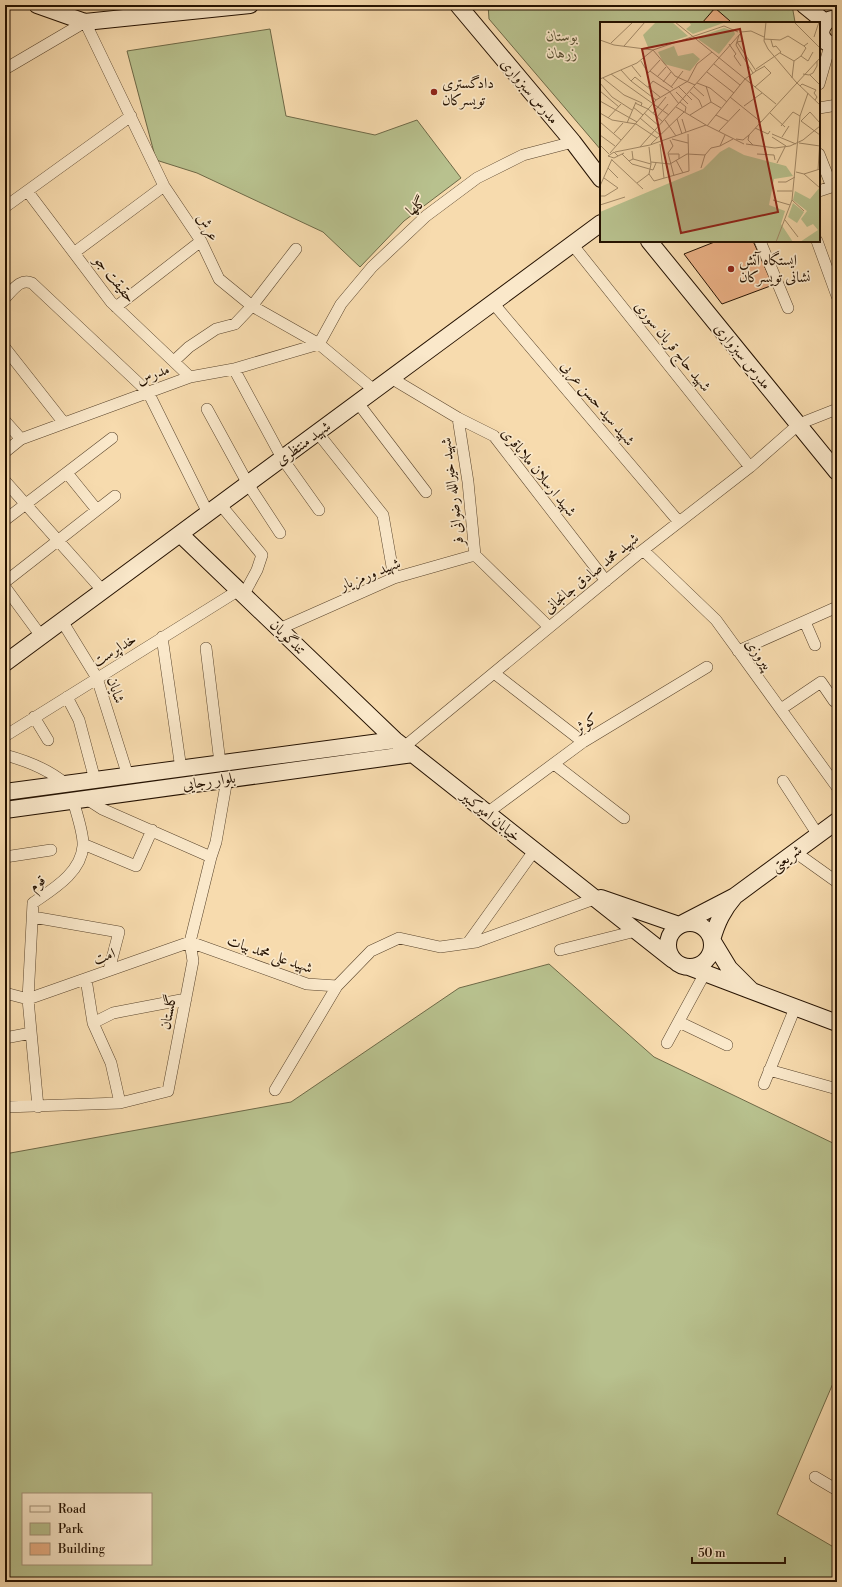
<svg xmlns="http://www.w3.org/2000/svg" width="842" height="1587" viewBox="0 0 842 1587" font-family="'Libre Bodoni',Amiri,serif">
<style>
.green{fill:#b8c18e;stroke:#6e6947;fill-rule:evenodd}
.building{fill:#ebb186;stroke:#241100}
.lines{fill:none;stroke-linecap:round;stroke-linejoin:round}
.street-casing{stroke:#59442c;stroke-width:12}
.secondary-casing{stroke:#241100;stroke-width:18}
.street{stroke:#fae8ca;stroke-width:11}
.secondary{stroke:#fae8ca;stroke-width:16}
.poi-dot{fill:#8f2418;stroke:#fae8ca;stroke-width:1.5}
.labels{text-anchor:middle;stroke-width:3.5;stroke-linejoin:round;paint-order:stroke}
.park-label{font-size:15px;font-style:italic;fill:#584f32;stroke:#fae8ca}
.poi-label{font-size:15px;fill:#241100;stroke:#fae8ca;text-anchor:start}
.street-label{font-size:15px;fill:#241100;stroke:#fae8ca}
.inset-road{fill:none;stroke:#a38a68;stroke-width:1}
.view{fill:#8f2418;fill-opacity:0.15;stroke:#8f2418;stroke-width:2}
.inset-edge{fill:none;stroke:#241100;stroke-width:2}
</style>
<rect width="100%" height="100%" fill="#f7dbae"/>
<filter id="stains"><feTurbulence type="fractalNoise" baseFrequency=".005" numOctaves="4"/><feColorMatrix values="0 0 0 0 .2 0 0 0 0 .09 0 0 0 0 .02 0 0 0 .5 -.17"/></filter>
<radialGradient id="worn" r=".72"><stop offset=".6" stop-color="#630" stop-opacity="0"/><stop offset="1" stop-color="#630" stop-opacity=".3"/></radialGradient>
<path class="green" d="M488,5h304l3,17 -194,1v127l-112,-131z
M270,29l16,87 89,19 42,-15 44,58 -57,43 -44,46 -37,-35 -126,-59 -41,-13 -29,-109z
M549,964l105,93 183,88v229l-60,140 60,35v33h-832v-428l286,-52 168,-114zM23,1494h128v70h-128z"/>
<path class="building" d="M715,8l15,13 -2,2h-26z
M717,241h36l20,44 -51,19 -38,-50z"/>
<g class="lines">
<g class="street-casing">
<path id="street" d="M5,69l80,-47 79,164 37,55 18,38 33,27 67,38 55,46
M819,84l10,-35
M819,108l18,-3
M819,154l11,28 7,7
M819,191l15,-5
M28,192l83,110 79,75
M5,207l126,-91
M760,241l28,67
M817,241l20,55
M572,244l178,223
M75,252l89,-66
M5,298c8,-8 15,-20 27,-15l116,109 60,121
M493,303l186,219
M116,307l85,-66
M5,348l59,75
M174,361l15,-14 27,-18 19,-5 17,-18 44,-57
M234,369l48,89 37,52
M391,378l67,40 36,18 112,145
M358,403l68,89
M207,409l41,75 32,49
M458,418l10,64 7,73 74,72
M5,421l16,18
M317,432l66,83 11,63
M5,452l16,-13 169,-62 44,-8 85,-25 22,-40 31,-37 54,-51 51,-38 46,-23 50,-13
M67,473l30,37
M5,481l98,110
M220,504l42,51 -5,15 -13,24
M5,520l107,-82
M643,550l73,70 121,167
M5,582l110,-86
M5,587l36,49
M62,621l35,57 31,98
M805,622l10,23
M279,629l115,-51 81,-23
M162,637l19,132
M206,648l14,115
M738,651l99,-44
M494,673l89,69
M67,697l12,23 16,60
M781,709l40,-27 13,19
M34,717l14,23
M5,736l234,-146
M404,747l239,-197 107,-83 49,-43 38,-15
M5,755c23,6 43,14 61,29
M554,764l70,54
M783,781l35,54
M85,798l17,11 109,48
M487,813l96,-71 124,-75
M83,844l53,22 16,-36
M795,852l42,30
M5,857l46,-7
M33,917l86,15 -10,38
M468,943l66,-92
M560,950l76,-19
M86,979l7,44 18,40 9,40
M5,993l23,6 162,-57 117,42 30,2 34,-35 28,-13 41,9 36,-5 118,-43
M679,1022l48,23
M93,1023l20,-10 73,-14
M5,1038l26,-5
M667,1043l38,-70
M769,1070l68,19
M764,1084l31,-76
M275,1090l62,-104
M5,1107l115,-4 48,-12 25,-130 -3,-19 21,-85 5,-15 11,-63
M38,1107l-10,-108 5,-96c20,-14 48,-30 50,-57 1,-12 -7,-34 -10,-46
M815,1477l22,13"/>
</g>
<g class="secondary-casing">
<path id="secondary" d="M37,5l48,17 165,-17
M458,5l115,137 28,37
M804,5l21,17
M837,19c-9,-1 -14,4 -16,13 1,9 7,13 16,13
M649,241l188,231
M180,534l215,206 278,220
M5,663l596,-440
M5,792l390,-52
M5,810l408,-56
M735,896l102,-75
M601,898l78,27 56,-29c-12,14 -18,26 -23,44l17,28 23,23 -63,-24
M668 945a22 22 0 1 1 44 0a22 22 0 1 1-44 0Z
M752,991l85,32"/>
</g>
<use href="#street" class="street"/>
<use href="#secondary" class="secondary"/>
</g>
<g class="poi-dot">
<circle cx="434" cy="92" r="4"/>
<circle cx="731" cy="269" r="4"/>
</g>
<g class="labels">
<g class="park-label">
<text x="562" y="41">بوستان<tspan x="562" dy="17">زرهان</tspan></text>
</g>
<g class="poi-label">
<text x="442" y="88">دادگستری<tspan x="442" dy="17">تویسرکان</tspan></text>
<text x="739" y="265">ایستگاه آتش<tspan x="739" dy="17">نشانی تویسرکان</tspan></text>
</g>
<g class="street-label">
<text transform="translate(530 91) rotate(50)" y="5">مدرس سبزواری</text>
<text transform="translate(416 206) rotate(-40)" y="5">گلها</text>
<text transform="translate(208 227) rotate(59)" y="5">عرش</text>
<text transform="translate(115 279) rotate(51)" y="5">حقیقت جو</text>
<text transform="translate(673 346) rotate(51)" y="5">شهید حاج قربان سوری</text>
<text transform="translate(743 356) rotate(51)" y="5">مدرس سبزواری</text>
<text transform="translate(153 374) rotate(-20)" y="5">مدرس</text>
<text transform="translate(598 403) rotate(50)" y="5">شهید سید حسن عربی</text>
<text transform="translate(303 443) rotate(-36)" y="5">شهید منتظری</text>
<text transform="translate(539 472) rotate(51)" y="5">شهید ارسلان ملاباقری</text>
<text transform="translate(452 492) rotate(-97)" y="5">شهید خیرالله رضوانی فر</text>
<text transform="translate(591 573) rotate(-39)" y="5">شهید محمد صادق جانجانی</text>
<text transform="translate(370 574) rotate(-22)" y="5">شهید ورمزیار</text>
<text transform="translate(288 637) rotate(44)" y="5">تندگویان</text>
<text transform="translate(114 650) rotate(-32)" y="5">خداپرست</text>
<text transform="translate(759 654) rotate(54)" y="5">پیروزی</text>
<text transform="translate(116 690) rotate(71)" y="5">شایان</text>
<text transform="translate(586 723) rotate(-32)" y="5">کوثر</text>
<text transform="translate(209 781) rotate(-8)" y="5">بلوار رجایی</text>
<text transform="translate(491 816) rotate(39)" y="5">خیابان امیرکبیر</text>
<text transform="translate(786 858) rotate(-36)" y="5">شریعتی</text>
<text transform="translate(37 883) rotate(-37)" y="5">قوم</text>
<text transform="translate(270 954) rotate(19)" y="5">شهید علی محمد بیات</text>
<text transform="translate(104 956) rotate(-20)" y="5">امت</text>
<text transform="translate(168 1012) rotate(-79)" y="5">گلستان</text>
</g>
</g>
<g transform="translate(600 22)">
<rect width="220" height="220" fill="#f7dbae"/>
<path d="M56,0h16l16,14 -36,12 -4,-1 -5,-12zM89,0h37l-33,12 -7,-5 5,-4zM124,6l10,3 1,3 -16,20 -20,-14 -1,-3zM74,24l4,10 15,-3 7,6 -10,12 -26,-7 -6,-12zM129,125l15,8 42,11 7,10 -19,3 -5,26 16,6 -4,13 12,18h-193v-30l103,-43 17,-17zM220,165v55h-20l18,-12 -5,-6 -6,3 -6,-8 6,-8 -14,-11 2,-9 15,8zM193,181l11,9 -7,11 -9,-6z" fill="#b8c18e"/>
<path class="inset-road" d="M75,0l101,82M166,0l-2,19 4,8 28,33 24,23M194,0l26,26M141,10l10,-1 13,6M139,13l-3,10 4,7M214,15l5,-15M164,17l16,1 8,-4 16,10M0,18l14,5 39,5 71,-24 14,6M142,19l-5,1 19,29 9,-5M11,21l22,-21M129,22l7,10M24,24l21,-24M140,30l13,21M180,31l14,8M136,32l-2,2 7,10M201,34l7,5 5,-9M41,39l7,12 12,-13M114,42l26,21M32,44l9,11M156,47l25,-17 -5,-6 -3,1 -2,-7M21,48l10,11 25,19M50,49l23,17M107,50l27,21M11,52l58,41M203,52l6,1 4,-2 4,-7v-5M210,53l10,10M57,55l9,-10M3,56l21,17 18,8 -1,3M192,56l2,-17 7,-5 5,-8 -2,-2 4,-3M0,57l37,-16 16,-13 22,26 20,9M31,59l4,-4 25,20M63,60l8,-10M0,61l12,14 20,13M97,61l13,5 17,14M78,64l14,14M106,64l5,16 10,6M200,64l2,-2 14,6M48,65l5,-6 16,10 10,13M71,65l12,-16M94,65l10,9M155,65l16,-14 -7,-7M0,69l19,16M76,70l12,12M90,70l9,8 3,7M130,75l31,25M215,78l2,-3 -3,-4 2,-3M0,79l37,21M80,80l6,5 -1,5M35,81l13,6 15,13M144,84l18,-13M33,85l10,8M76,85l30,18M0,91l12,7 24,4 21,14M44,91l15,13M53,91l13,-16M170,91l15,14M90,93l21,-13M116,93l12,6M57,95l11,-13M8,96l13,-14M40,96l20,17M77,97l5,15M82,97l4,13M65,98l11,16M0,100l21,18M27,101l9,-21M220,101l-10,-11 -9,9 19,14M107,104l38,-47 11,-8M181,104l12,-14 7,4M155,106l13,6 2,-3M119,109l21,-22M14,111l9,-10M172,112l24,10M0,113l15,11M149,113l71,-77M172,115l14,9M182,115l7,-11M72,117l16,4M136,117l7,1 6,-5 -1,5 5,5 -7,-1M70,118l3,6 -5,7 6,23M199,121l21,3M51,122l33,-32M60,122l4,34M0,123l9,9M153,123l22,3 15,-2 13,-6 17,-14M120,124l5,-11M40,125l100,-113M15,130l35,-7 56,-20 38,19M10,131l46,-53 32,-19 9,-17 15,-12M22,132l10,10 21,6 3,-7M69,132h10v5M157,132l17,1 1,5M18,134l-4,-4 -6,4 6,2 10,-5M33,137l18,5M12,138l31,29M76,138l7,13M29,139l4,-2 -1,-8M51,140l19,2 17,-10 18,1 6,-7 9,-2 13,-7M177,141l8,-16M8,146l10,10M101,146l4,-13M218,148l2,-31M196,150l8,2 16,-5M49,152l5,7 35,-10 -1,-37M49,152l2,-10 -2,-17M204,152l16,14M178,160h8l9,-5M37,161l12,-9M0,164l12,-27M177,169h15M0,174h5l13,-8 -14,-10M173,178l17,5M192,178l12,11M0,183l25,-8M185,198l13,17M176,220l16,-42 8,-84 8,-23"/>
<path class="view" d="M140,7l38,183 -97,21 -39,-184z"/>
<rect width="220" height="220" class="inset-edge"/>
</g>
<rect width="842" height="1587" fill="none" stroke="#f7dbae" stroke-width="20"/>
<rect x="6" y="6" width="830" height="1575" fill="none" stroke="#241100" stroke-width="2"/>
<rect x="10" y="10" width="822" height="1567" fill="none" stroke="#241100"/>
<rect x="22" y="1493" width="130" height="72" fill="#fae8ca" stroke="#a49279"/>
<rect x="30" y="1506" width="20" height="6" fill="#fae8ca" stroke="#a49279"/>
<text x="58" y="1513" font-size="12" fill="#241100">Road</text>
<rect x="30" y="1523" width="20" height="12" fill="#b8c18e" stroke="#a49279"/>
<text x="58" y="1533" font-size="12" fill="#241100">Park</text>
<rect x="30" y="1543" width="20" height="12" fill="#ebb186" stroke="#a49279"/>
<text x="58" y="1553" font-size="12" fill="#241100">Building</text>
<path d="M692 1557v6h93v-6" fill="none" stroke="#241100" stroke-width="2"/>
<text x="698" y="1557" font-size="12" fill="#241100" stroke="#fae8ca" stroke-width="3" paint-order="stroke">50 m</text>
<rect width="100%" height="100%" filter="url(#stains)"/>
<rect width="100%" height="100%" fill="url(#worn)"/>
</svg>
